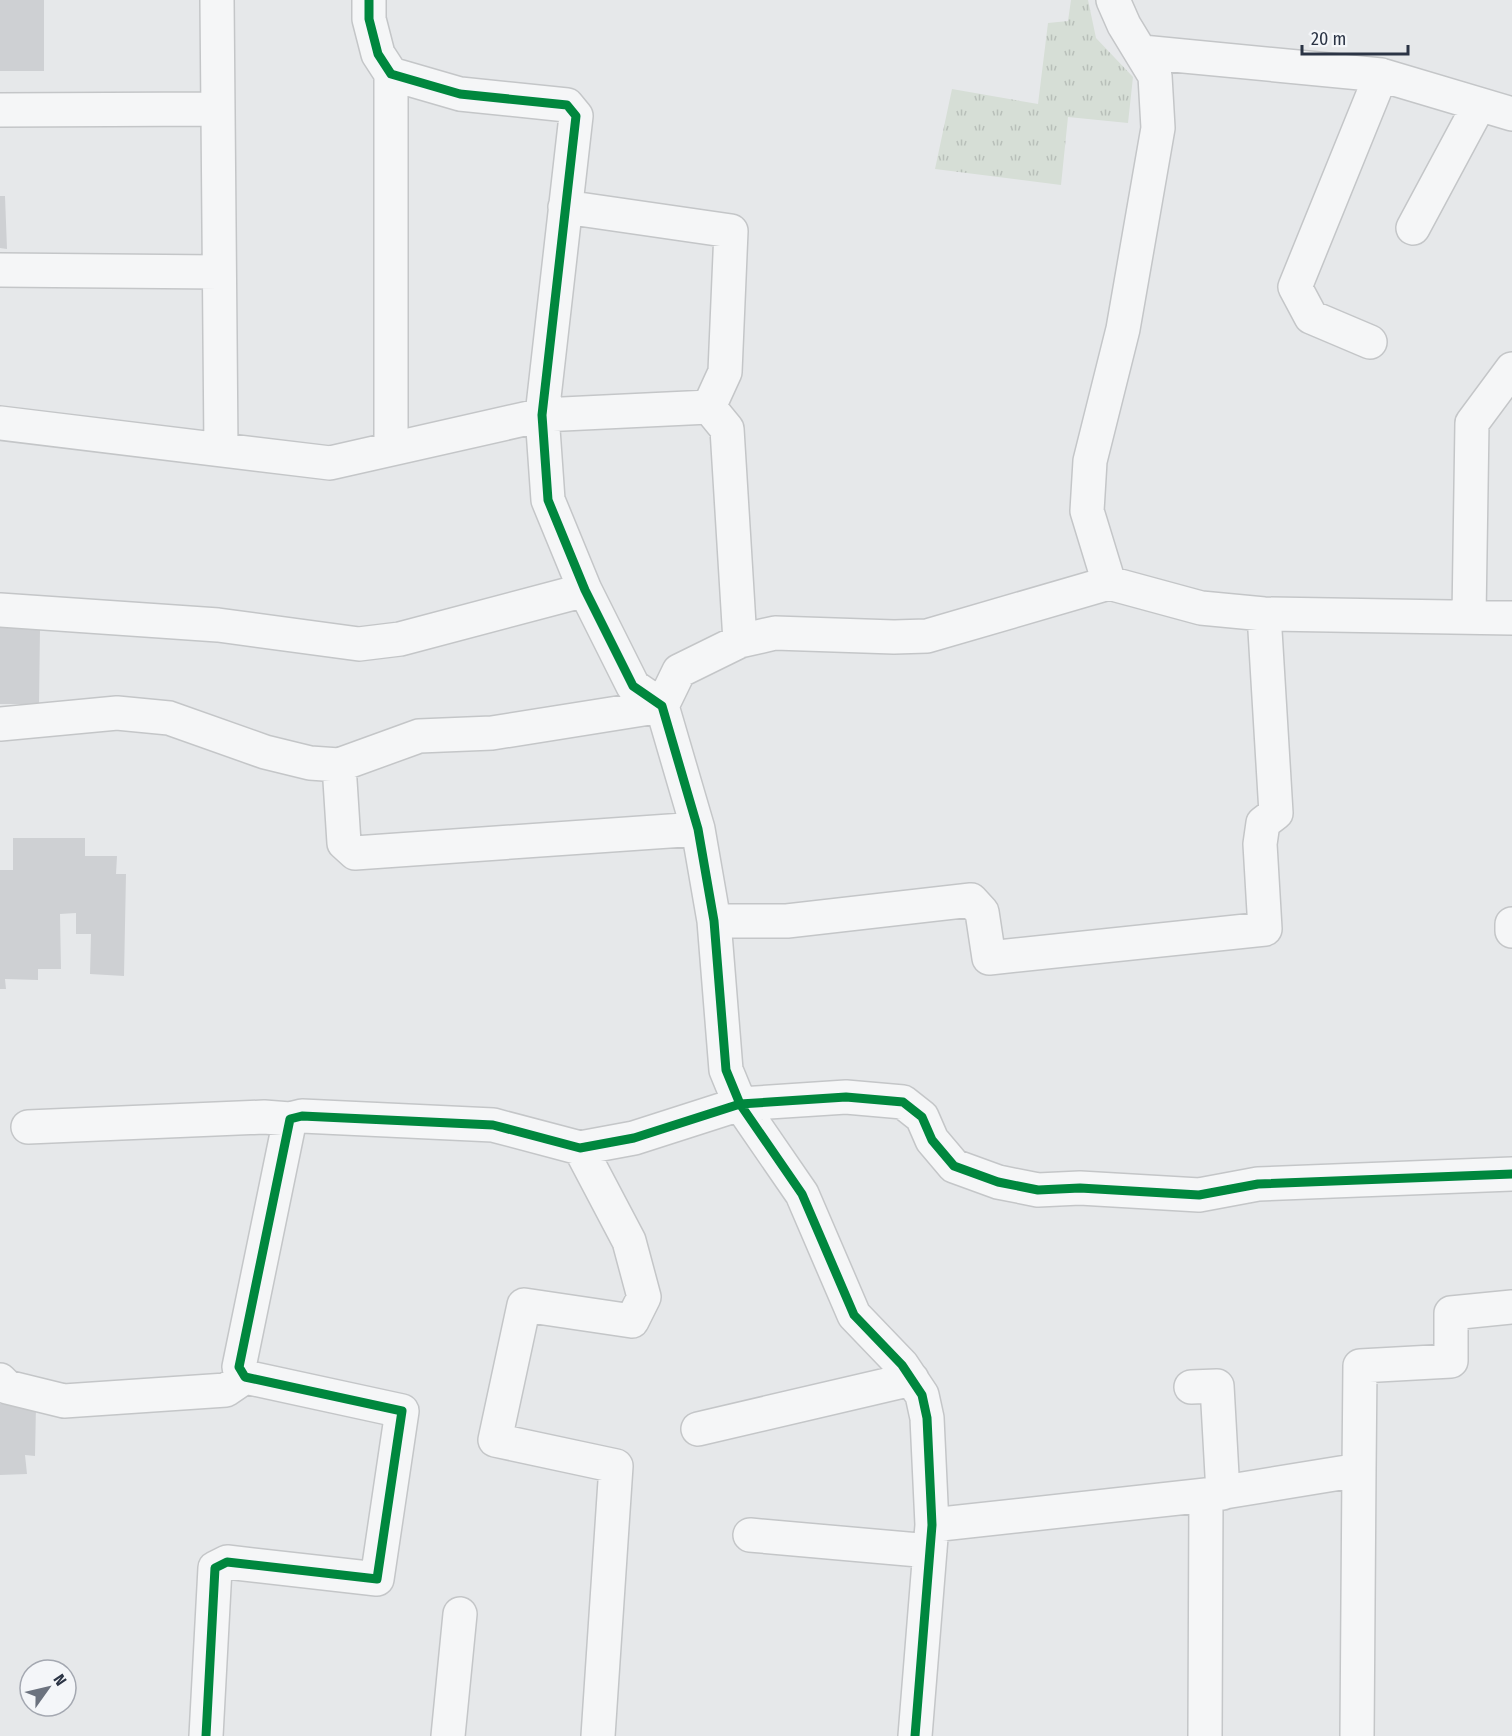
<svg xmlns="http://www.w3.org/2000/svg" width="1512" height="1736" viewBox="0 0 1512 1736" font-family="'Fira Sans Condensed',sans-serif">
<style>
.park{fill:url(#park-tufts)}
.building{fill:#ced0d3}
.lines{fill:none;stroke-linecap:round;stroke-linejoin:round}
.minor-casing{stroke:#c4c6c8;stroke-width:36}
.minor{stroke:#f5f6f7;stroke-width:33}
.cycleway-casing{stroke:#f4f6f9;stroke-width:13}
.cycleway{stroke:#00873e;stroke-width:9}
</style>
<defs>
<pattern id="park-tufts" width="24" height="20" patternUnits="userSpaceOnUse" patternTransform="scale(1.5)"><rect width="24" height="20" fill="#d6ded6"/><path d="M3 7l-1-3M5 7V3M7 7l1-3M15 17l-1-3M17 17v-4M19 17l1-3" fill="none" stroke="#b8bfb9"/></pattern>
</defs>
<rect width="100%" height="100%" fill="#e6e8ea"/>
<path class="park" d="M1071,0h17l8,38 37,39 -5,46 -60,-6 -7,68 -126,-16 17,-80 86,15 10,-81 20,-2z"/>
<path class="building" d="M0,0h44v71h-44z
M0,196h5l2,53 -7,-1z
M0,627l40,2 -1,75h-39z
M13,838h72v18h32l-1,18h10l-2,102 -34,-2 1,-40h-15v-21l-16,1 1,55h-23v11l-33,-1 1,10h-6v-119h13z
M0,1404l36,1 -1,51 -10,-1 2,19 -27,1z"/>
<g class="lines">
<g class="minor-casing">
<path id="minor" d="M217,0l4,449
M369,0v19l9,35 13,20 69,20 107,11 9,11 -34,299 6,85 37,90 48,96 29,20 36,123 16,92 12,149 14,34 62,90 52,121 48,50 20,30 5,23 5,107 -17,211
M1142,52l239,23 -86,212 16,30 59,25
M391,74v373
M1381,75l131,39
M0,110l218,-1
M565,207l166,24 -6,141 -16,35
M1413,228l66,-123
M0,270l218,2
M0,423l330,40 212,-48 167,-8 18,22 13,212
M1109,583l-22,-72 3,-50 33,-132 35,-201 -3,-52 -31,-51 -11,-25
M0,610l218,15 141,19 41,-5 185,-49
M1469,617l3,-194 40,-54
M662,706l17,-35 61,-30 35,-8 119,4 33,-1 182,-53 92,25 63,6 248,4
M0,724l117,-11 52,5 96,34 45,11 29,2 80,-29 73,-3 170,-27
M339,765l5,78 11,10 343,-24
M714,921h73l184,-21 11,12 7,46 276,-29 -5,-85 3,-21 13,-10 -12,-199
M1512,924v7
M28,1127l236,-10 26,2 12,-3 191,9 87,23 54,-10 106,-34 106,-7 57,5 19,15 10,23 22,26 44,16 40,8 42,-2 119,7 59,-11 254,-10
M580,1148l49,93 15,56 -12,24 -108,-16 -29,135 121,26 -18,270
M0,1380l7,7 57,14 162,-11 19,-13
M1191,1387l26,-1 6,107
M698,1429l214,-50
M932,1525l274,-30 153,-25 1,-104 91,-5v-48l61,-6
M750,1535l180,16
M206,1736l9,-168 12,-6 150,17 25,-168 -157,-34 -6,-10 51,-248
M448,1736l12,-122
M1205,1736l1,-241
M1357,1736l2,-266"/>
</g>
<use href="#minor" class="minor"/>
<g class="cycleway-casing">
<path id="cycleway" d="M369,0v19l9,35 13,20 69,20 107,11 9,11 -34,299 6,85 37,90 48,96 29,20 36,123 16,92 12,149 14,34 62,90 52,121 48,50 20,30 5,23 5,107 -17,211
M206,1736l9,-168 12,-6 150,17 25,-168 -157,-34 -6,-10 51,-248 12,-3 191,9 87,23 54,-10 106,-34 106,-7 57,5 19,15 10,23 22,26 44,16 40,8 42,-2 119,7 59,-11 254,-10"/>
</g>
<use href="#cycleway" class="cycleway"/>
</g>
<g transform="translate(48 1688) rotate(56)"><circle r="28" fill="#f4f6f9" stroke="#a4a8b1" stroke-width="1.5"/>
<path d="M0-4.5L10 22L0 15L-10 22Z" fill="#6c737f"/>
<text y="-9" font-size="16" font-weight="bold" text-anchor="middle" fill="#2b3445">N</text>
</g>
<path d="M1302 45v9h106v-9" fill="none" stroke="#2b3445" stroke-width="3"/>
<text x="1311" y="45" font-size="18" fill="#2b3445" stroke="#f4f6f9" stroke-width="4.5" paint-order="stroke">20 m</text>
</svg>
